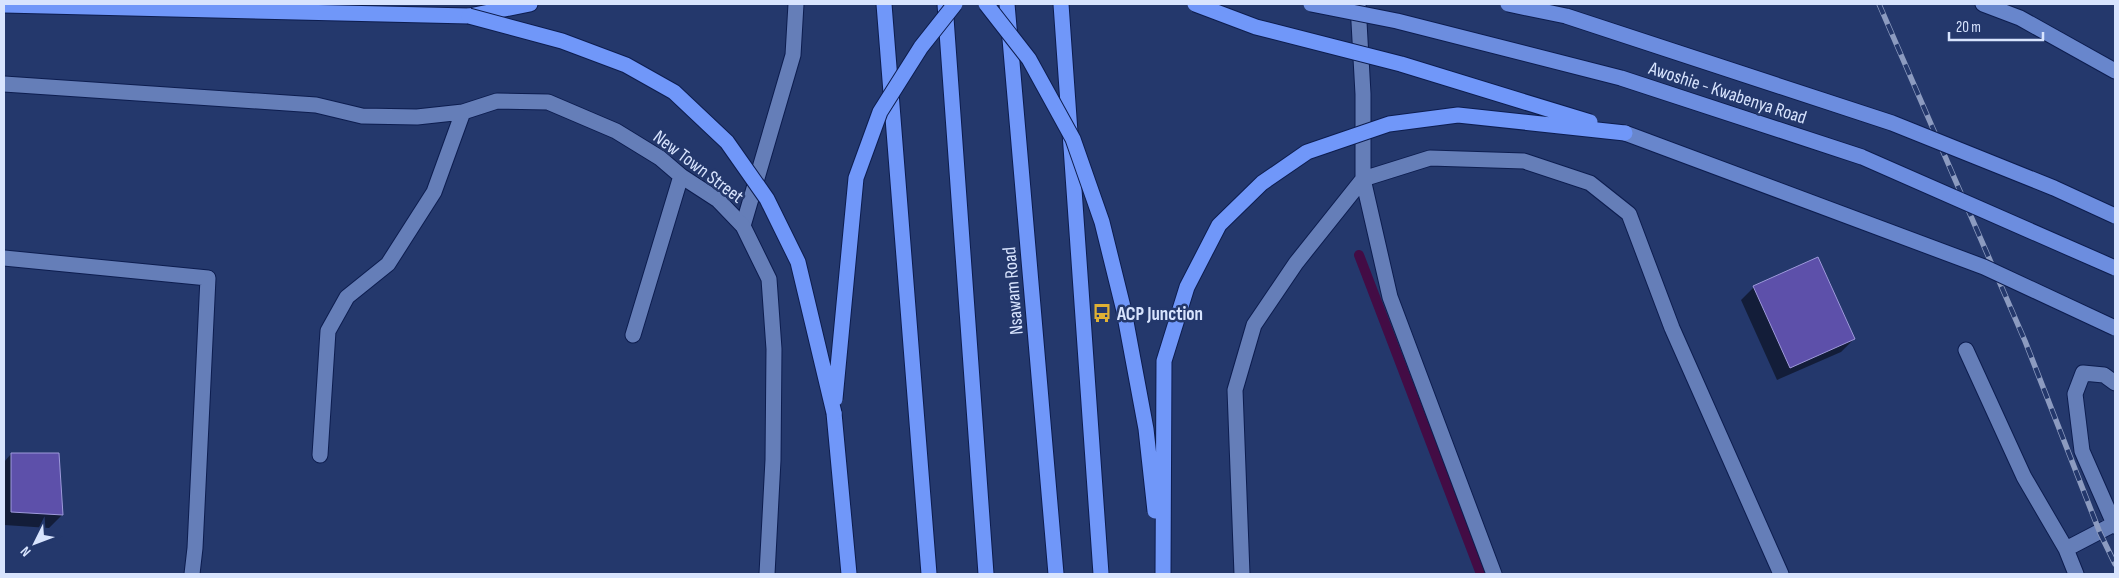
<svg xmlns="http://www.w3.org/2000/svg" width="2119" height="578" viewBox="0 0 2119 578" font-family="'Sofia Sans Condensed',sans-serif">
<style>
.shadow{fill:#0007}
.lines{fill:none;stroke-linecap:round;stroke-linejoin:round}
.stream{stroke:#430c45;stroke-width:10}
.building{fill:#5d50aa;stroke:#9e9adb}
.lane-casing{stroke:#0d1d4f;stroke-width:17}
.street-casing{stroke:#0d1d4f;stroke-width:17}
.secondary-casing{stroke:#0d1d4f;stroke-width:17}
.highway-casing{stroke:#0d1d4f;stroke-width:17}
.lane{stroke:#657eb8;stroke-width:15}
.street{stroke:#657eb8;stroke-width:15}
.secondary{stroke:#6886cc;stroke-width:15}
.highway{stroke:#7097f9;stroke-width:15}
.rail-casing{stroke:#8c9bc0;stroke-width:5.5}
.rail{stroke:#24386c;stroke-width:4;stroke-dasharray:11;stroke-linecap:butt}
.secondary-bridge-casing{stroke:#0d1d4f;stroke-width:17;stroke-linecap:butt}
.primary-bridge-casing{stroke:#0d1d4f;stroke-width:17;stroke-linecap:butt}
.highway-bridge-casing{stroke:#0d1d4f;stroke-width:17;stroke-linecap:butt}
.secondary-bridge{stroke:#6886cc;stroke-width:15}
.primary-bridge{stroke:#6c8ddf;stroke-width:15}
.highway-bridge{stroke:#7097f9;stroke-width:15}
.labels{text-anchor:middle;stroke-width:5;stroke-linejoin:round;paint-order:stroke}
.street-label{font-size:19px;fill:#d8e4fe;stroke:#24386c}
.poi-label{font-size:19px;font-weight:bold;fill:#d8e4fe;stroke:#24386c;text-anchor:start}
</style>
<rect width="100%" height="100%" fill="#24386c"/>
<path class="shadow" d="M1754,287l100,52 -13,13 -64,28 -36,-80z
M11,454l51,61 -13,13 -45,-3v-63z"/>
<g class="lines">
<path class="stream" d="M1359,255l122,319"/>
</g>
<path class="building" d="M1818,257l37,82 -65,29 -37,-82z
M11,453h48l4,62 -52,-3z"/>
<g class="lines">
<g class="lane-casing">
<path id="lane" d="M743,226l50,-171 3,-51"/>
</g>
<g class="street-casing">
<path id="street" d="M1358,4l5,90v85l27,118 104,277
M4,84l312,21 46,11 55,1 46,-5 34,-11 51,1 68,29 44,27 21,18 37,24 25,26 26,53 5,70 -1,111 -6,114
M4,258l204,20 -13,270 -3,26
M633,335l48,-159
M1966,350l58,127 42,72 10,25
M2115,383l-11,-8 -21,-2 -8,21 7,57 33,75
M320,455l8,-124 19,-34 41,-33 46,-72 29,-80
M2066,549l48,-25
M1242,574l-7,-184 19,-65 42,-62 67,-84 67,-21 94,3 66,22 39,31 43,114 109,246"/>
</g>
<g class="secondary-casing">
<path id="secondary" d="M1983,4l37,14 95,53"/>
</g>
<g class="highway-casing">
<path id="highway" d="M884,4l45,570
M945,4l41,570
M1007,4l49,570
M1061,4l40,570
M4,5l465,11 61,-12
M834,413l15,161"/>
</g>
<use href="#lane" class="lane"/>
<use href="#street" class="street"/>
<use href="#secondary" class="secondary"/>
<use href="#highway" class="highway"/>
<g class="rail-casing">
<path id="rail" d="M1879,4l146,337 75,192 15,31"/>
</g>
<use href="#rail" class="rail"/>
<g class="secondary-bridge-casing">
<path id="secondary-bridge" d="M1625,133l359,134 131,61"/>
</g>
<g class="primary-bridge-casing">
<path id="primary-bridge" d="M1311,4l86,17 224,57 241,79 253,111
M1508,4l58,12 326,107 162,65 61,28"/>
</g>
<g class="highway-bridge-casing">
<path id="highway-bridge" d="M986,4l43,55 44,80 29,83 22,89 22,118 9,82
M1195,4l61,23 145,37 189,58
M469,16l93,25 64,24 48,27 53,50 40,57 31,63 36,151
M835,399l21,-221 24,-66 41,-65 34,-43
M1163,574l1,-213 23,-74 32,-62 43,-42 45,-31 82,-28 69,-9 167,18"/>
</g>
<use href="#secondary-bridge" class="secondary-bridge"/>
<use href="#primary-bridge" class="primary-bridge"/>
<use href="#highway-bridge" class="highway-bridge"/>
</g>
<defs>
<g id="bus-bare" transform="scale(1.5)"><path d="M-5-6H5V4H4V6H2V4H-2V6H-4V4H-5ZM-3.5-4V0h7V-4ZM-3.5 1.2v1.5H-2V1.2ZM2 1.2v1.5H3.5V1.2Z" fill="#dfb034" stroke="#24386c" stroke-width="2.5" paint-order="stroke"/></g>
</defs>
<g fill-rule="evenodd">
<use href="#bus-bare" x="1102" y="313"/>
</g>
<g class="labels">
<g class="street-label">
<text transform="translate(1728 92) rotate(18)" y="7">Awoshie - Kwabenya Road</text>
<text transform="translate(699 166) rotate(37)" y="7">New Town Street</text>
<text transform="translate(1012 291) rotate(-95)" y="7">Nsawam Road</text>
</g>
<g class="poi-label">
<text x="1117" y="320">ACP Junction</text>
</g>
</g>
<rect width="2119" height="578" fill="none" stroke="#d8e4fe" stroke-width="10"/>
<g transform="translate(35 543) rotate(228)" stroke="#24386c" stroke-width="4" paint-order="stroke">
<path d="M0-4L9 19L0 12L-9 19Z" fill="#d8e4fe"/>
<text y="-8" font-size="14" font-weight="bold" text-anchor="middle" fill="#d8e4fe">N</text>
</g>
<path d="M1949 32v8h94v-8" fill="none" stroke="#d8e4fe" stroke-width="2.5"/>
<text x="1956" y="32" font-size="15" fill="#d8e4fe" stroke="#24386c" stroke-width="4" paint-order="stroke">20 m</text>
</svg>
